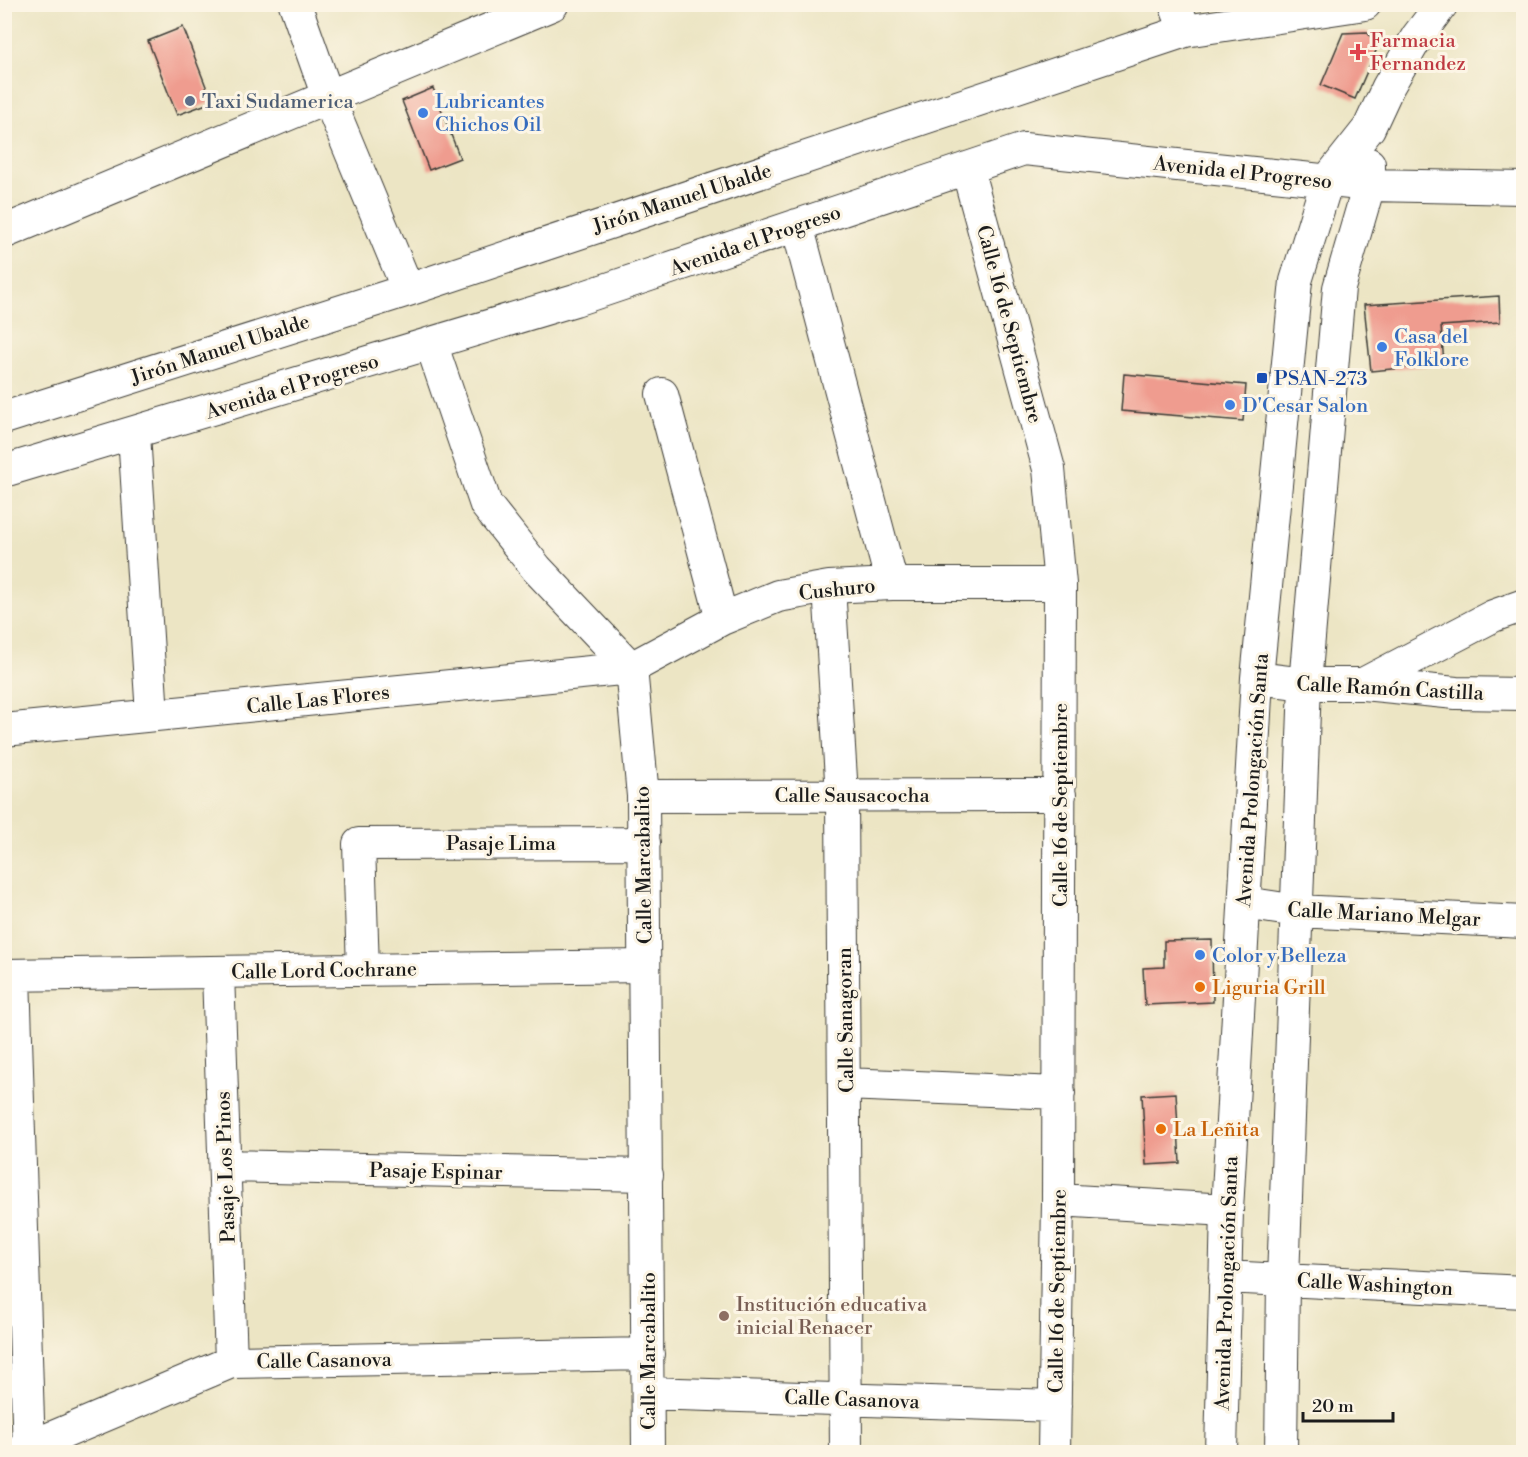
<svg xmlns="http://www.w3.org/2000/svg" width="1528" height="1457" viewBox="0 0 1528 1457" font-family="'Libre Bodoni',serif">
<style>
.building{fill:#ef9c8f}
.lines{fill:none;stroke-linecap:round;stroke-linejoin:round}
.minor-casing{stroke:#3b3a35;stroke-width:34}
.major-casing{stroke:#3b3a35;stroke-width:35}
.minor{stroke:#fff;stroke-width:32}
.major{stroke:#fff;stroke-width:33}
.health-dot{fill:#e0444e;stroke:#fcf5e5;stroke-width:2}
.service-dot{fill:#5c6f8a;stroke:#fcf5e5;stroke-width:2}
.shop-dot{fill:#3f7fe0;stroke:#fcf5e5;stroke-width:2}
.transit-dot{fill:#1a4fb4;stroke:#fcf5e5;stroke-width:2}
.food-dot{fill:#e8710a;stroke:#fcf5e5;stroke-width:2}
.education-dot{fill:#8d6e63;stroke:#fcf5e5;stroke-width:2}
.labels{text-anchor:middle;stroke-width:6;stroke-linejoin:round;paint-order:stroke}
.health-label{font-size:20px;fill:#be3a42;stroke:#fcf5e5;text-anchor:start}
.service-label{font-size:20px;fill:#4e5e75;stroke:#fcf5e5;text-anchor:start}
.shop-label{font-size:20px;fill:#366cbe;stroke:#fcf5e5;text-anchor:start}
.street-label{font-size:20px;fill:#1c1c1c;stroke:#fcf5e5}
.transit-label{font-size:20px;fill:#164399;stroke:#fcf5e5;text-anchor:start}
.food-label{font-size:20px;fill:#c56008;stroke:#fcf5e5;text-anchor:start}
.education-label{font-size:20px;fill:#785e54;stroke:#fcf5e5;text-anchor:start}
</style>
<rect width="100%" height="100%" fill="#fcf5e5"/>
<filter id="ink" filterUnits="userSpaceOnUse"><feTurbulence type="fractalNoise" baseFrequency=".0167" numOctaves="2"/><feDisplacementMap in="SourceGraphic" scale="12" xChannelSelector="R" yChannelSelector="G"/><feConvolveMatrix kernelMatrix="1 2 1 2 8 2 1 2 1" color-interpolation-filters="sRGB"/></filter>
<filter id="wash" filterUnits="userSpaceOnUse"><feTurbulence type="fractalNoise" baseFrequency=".008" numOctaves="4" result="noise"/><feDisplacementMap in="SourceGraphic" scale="24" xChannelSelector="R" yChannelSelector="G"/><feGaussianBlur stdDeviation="1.35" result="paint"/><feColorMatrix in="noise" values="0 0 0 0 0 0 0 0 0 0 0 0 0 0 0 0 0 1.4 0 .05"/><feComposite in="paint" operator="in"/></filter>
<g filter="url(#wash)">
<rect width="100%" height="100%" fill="#ece5c4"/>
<g id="blocks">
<path class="building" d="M183,27l29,75 -35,13 -29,-74z
M1367,32l11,14 -23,53 -34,-14 22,-52z
M433,88l27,70 -31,12 -27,-69z
M1499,296l1,26 -59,4 3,38 -73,7 -7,-66z
M1124,374l122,11 -3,36 -122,-10z
M1212,940l1,62 -68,3 -2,-37 21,-1v-26z
M1176,1093l4,70 -34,2 -4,-70z"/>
</g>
</g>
<g filter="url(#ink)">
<use href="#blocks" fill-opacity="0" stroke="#3b3a35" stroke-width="1.5"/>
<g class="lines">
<g class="minor-casing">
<path id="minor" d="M295,4l33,93 80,193
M1175,4l10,27
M967,168l82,301 11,115 -2,616 -4,252
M797,225l95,359
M431,343l55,162 51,64 94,99 12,128 5,656
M662,394l60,225
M4,418l404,-128 777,-259 180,-27
M134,434l18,281
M4,471l571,-171 449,-151 345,36 155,3
M829,587l13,208 4,657
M1257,678l48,6h58l93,9 68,1
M1363,684l130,-68 31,-11
M4,730l627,-62 91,-49 56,-23 51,-9 63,-3h168
M643,796l417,-1
M1245,903l52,8 227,11
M363,970l-4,-126 285,-1
M218,972l13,390
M4,975l640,-9
M14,975l15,477
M845,1084l214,9
M225,1166l422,9
M1058,1200l169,10
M1225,1277l299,15
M648,1393l407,13
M18,1452l213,-90 417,-8
M1221,1452l6,-242 30,-532 39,-397 31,-100 42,-53 19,-41 29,-50 25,-33
M1281,1452l2,-173 22,-595 34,-396 30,-103v-21"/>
</g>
<g class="major-casing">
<path id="major" d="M4,232l548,-228"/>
</g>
<use href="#minor" class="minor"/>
<use href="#major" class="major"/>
</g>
</g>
<path class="health-dot" d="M1355 43h6v6h6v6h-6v6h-6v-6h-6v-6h6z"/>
<circle class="service-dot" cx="190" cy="101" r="6"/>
<g class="shop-dot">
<circle cx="423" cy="113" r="6"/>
<circle cx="1382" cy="347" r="6"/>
<circle cx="1230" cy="405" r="6"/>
<circle cx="1200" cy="955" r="6"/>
</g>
<rect class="transit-dot" x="1256" y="372" width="12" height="12" rx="3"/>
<g class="food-dot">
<circle cx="1200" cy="987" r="6"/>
<circle cx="1161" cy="1129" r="6"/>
</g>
<circle class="education-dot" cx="724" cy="1316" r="6"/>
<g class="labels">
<g class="health-label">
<text x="1370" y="47">Farmacia<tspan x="1370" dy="23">Fernandez</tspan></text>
</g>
<g class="service-label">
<text x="202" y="108">Taxi Sudamerica</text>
</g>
<g class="shop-label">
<text x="435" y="108">Lubricantes<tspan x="435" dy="23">Chichos Oil</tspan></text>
<text x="1394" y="343">Casa del<tspan x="1394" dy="23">Folklore</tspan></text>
<text x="1242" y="412">D'Cesar Salon</text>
<text x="1212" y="962">Color y Belleza</text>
</g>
<g class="street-label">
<text transform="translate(1243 172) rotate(6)" y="7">Avenida el Progreso</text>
<text transform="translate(682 198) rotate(-18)" y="7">Jirón Manuel Ubalde</text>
<text transform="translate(755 240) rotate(-19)" y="7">Avenida el Progreso</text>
<text transform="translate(1010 324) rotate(75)" y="7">Calle 16 de Septiembre</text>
<text transform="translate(220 349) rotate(-18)" y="7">Jirón Manuel Ubalde</text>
<text transform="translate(292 386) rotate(-17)" y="7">Avenida el Progreso</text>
<text transform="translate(837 589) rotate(-6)" y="7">Cushuro</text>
<text transform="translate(1390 688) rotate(3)" y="7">Calle Ramón Castilla</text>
<text transform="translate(318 699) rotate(-6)" y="7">Calle Las Flores</text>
<text transform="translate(1252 780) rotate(-86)" y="7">Avenida Prolongación Santa</text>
<text x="852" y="802">Calle Sausacocha</text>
<text transform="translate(1060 805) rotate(-90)" y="7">Calle 16 de Septiembre</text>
<text x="501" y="850">Pasaje Lima</text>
<text transform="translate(643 865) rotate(-91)" y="7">Calle Marcabalito</text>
<text transform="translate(1384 914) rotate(3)" y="7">Calle Mariano Melgar</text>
<text transform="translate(324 970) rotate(-1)" y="7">Calle Lord Cochrane</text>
<text transform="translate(845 1020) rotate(-91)" y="7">Calle Sanagoran</text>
<text transform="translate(225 1167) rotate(-92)" y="7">Pasaje Los Pinos</text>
<text transform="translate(436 1171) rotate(1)" y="7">Pasaje Espinar</text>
<text transform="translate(1226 1283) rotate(-88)" y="7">Avenida Prolongación Santa</text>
<text transform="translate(1375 1284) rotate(3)" y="7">Calle Washington</text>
<text transform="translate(1057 1291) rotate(-89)" y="7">Calle 16 de Septiembre</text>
<text transform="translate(648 1351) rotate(-90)" y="7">Calle Marcabalito</text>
<text transform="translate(324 1360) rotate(-1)" y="7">Calle Casanova</text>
<text transform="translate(852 1399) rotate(2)" y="7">Calle Casanova</text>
</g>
<g class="transit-label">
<text x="1274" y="385">PSAN-273</text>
</g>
<g class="food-label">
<text x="1212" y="994">Liguria Grill</text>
<text x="1173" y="1136">La Leñita</text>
</g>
<g class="education-label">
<text x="736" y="1311">Institución educativa<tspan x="736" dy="23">inicial Renacer</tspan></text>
</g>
</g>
<rect width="1528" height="1457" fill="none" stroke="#fcf5e5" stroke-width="24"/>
<path d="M1303 1412v9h90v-9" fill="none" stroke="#1c1c1c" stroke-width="3"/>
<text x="1312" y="1412" font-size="18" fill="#1c1c1c" stroke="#fcf5e5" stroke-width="4.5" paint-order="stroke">20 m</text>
</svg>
